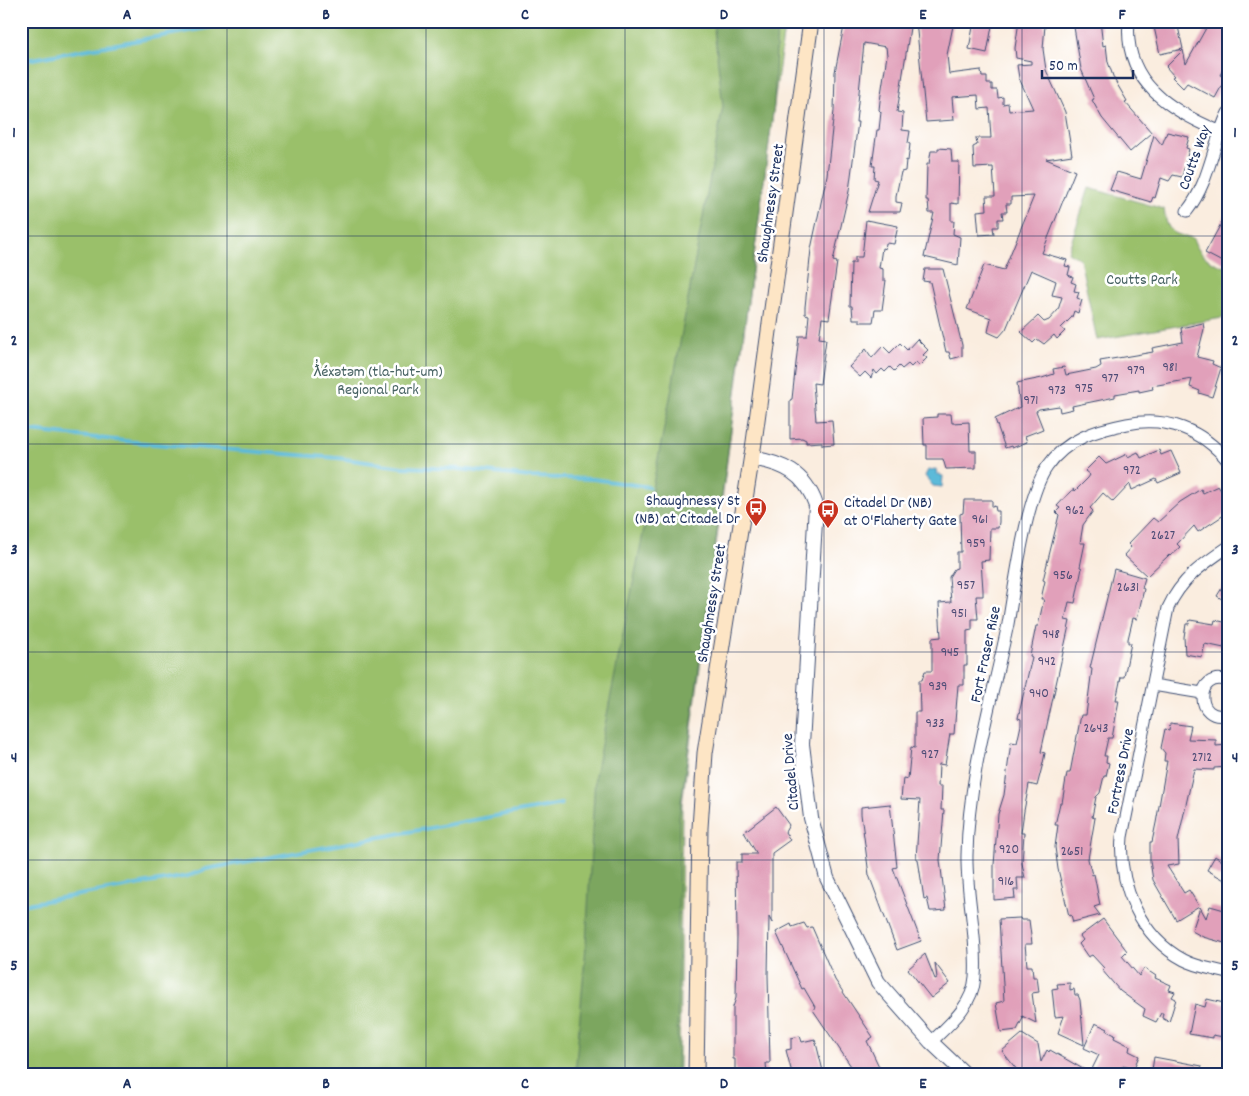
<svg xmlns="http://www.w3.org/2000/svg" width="1249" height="1096" viewBox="0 0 1249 1096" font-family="Dekko,sans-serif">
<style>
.green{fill:#9ac06b;stroke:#5a7864}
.forest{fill:#7ba65f;stroke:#4b6a5e}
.water{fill:#5bbad9;stroke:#3b749c}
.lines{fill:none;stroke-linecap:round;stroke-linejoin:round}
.stream{stroke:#5bbad9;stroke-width:4}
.building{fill:#e1a0ba}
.minor-casing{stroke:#3c4c71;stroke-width:13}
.tertiary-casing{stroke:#3c4c71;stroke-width:16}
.secondary-casing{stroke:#3c4c71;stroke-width:17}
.minor{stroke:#fff;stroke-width:11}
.tertiary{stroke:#fff;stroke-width:14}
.secondary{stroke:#fde5c5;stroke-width:15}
.grid{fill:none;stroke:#1b2f5e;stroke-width:1;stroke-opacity:0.55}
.labels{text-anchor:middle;stroke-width:5;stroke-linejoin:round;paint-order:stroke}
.number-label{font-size:14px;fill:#4c4b75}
.street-label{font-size:16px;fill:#1b2f5e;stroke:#fff}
.park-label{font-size:16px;fill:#476263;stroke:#fff}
.poi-label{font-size:16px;fill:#1b2f5e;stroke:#fff;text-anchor:end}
.neatline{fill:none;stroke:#1b2f5e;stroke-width:2}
.grid-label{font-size:16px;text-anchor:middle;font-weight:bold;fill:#1b2f5e}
</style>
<rect width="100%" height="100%" fill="#fff"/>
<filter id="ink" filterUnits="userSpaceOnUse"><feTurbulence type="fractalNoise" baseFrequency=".02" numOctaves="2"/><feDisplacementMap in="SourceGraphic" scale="10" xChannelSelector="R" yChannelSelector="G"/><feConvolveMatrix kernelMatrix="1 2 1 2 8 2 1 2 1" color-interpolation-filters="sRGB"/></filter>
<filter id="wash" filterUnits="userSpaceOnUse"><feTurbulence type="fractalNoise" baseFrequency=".0096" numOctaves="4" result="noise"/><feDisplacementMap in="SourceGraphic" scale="20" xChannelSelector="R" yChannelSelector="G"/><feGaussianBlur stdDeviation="1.12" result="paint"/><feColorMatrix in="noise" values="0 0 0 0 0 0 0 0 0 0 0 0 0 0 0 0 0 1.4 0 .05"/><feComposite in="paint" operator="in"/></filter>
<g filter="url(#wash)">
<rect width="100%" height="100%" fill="#faeddf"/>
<path class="green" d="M21,21h764l-103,783 -3,271h-658z
M1089,188l75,21c3,23 8,25 29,29 6,18 17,24 35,30v49l-131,23 -17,-81 -12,-7z"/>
<path class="forest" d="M713,21h64l-3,85 -95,712 -2,257h-102l11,-129 9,-171 75,-377 53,-292z"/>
<path class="water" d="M936,469l1,5 6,2 -1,11 -9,-1 -8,-10 3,-6z"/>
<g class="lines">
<path class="stream" d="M21,61l225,-40
M21,430l133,14 184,14 64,9 57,2 72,8 62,2 56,8
M21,905l167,-29 18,-7 355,-65"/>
</g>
<g id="blocks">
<path class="building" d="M845,21h66l-14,91 6,1 -1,17 8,1 -2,12 2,1 -2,17 -2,-1 -1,11 -4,1 -5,24v6l6,1 -2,9h-32l10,-32 -4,-1 1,-13h-3l5,-36h2l2,-18 -2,-2 1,-9 7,-46 -1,-8 -22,-4 -8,79h2l-9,69 -16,70 4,1 -8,57 -7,-1 -3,20 7,1 -6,45 -7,-1 3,38 16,-1 2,24 -12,1v-3l-16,1v-3l-4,-2 -12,1v-39l2,-1 7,-63h8l2,-21 -4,-1v-7l6,-58 16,-74 7,-64 1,-39z
M916,21h38l-7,34 2,19 32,-4 1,7h5v7h5v6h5l1,8 5,-1v7l5,-1 1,8 24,-2 -14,-31 -2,-13 14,-1v-3l-15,-3 -1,-10 4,-27h22v3l4,1 -2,24 3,21 19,42 7,43 -26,4 29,12 -33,82 25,7 -2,6 5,1 -2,8 5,2 -2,5 5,2 -2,7 5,1 -2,6 5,2 -4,13 -4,-2 -2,6 -11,11 4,3 -8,8 -3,-4 -10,9 -7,-5 -4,4 -12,-11 17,-16 6,6 5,-2 9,-10 4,-13 -10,-2 4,-14 -25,-11 -25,59 -7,8 -11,-5 3,-14 -24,-9 17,-44 20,5 30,-74 -23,1v7h-5l1,8h-5l1,7h-5v8h-5l1,7 -15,1 -2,-24 10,-1 -1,-14h9l-2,-29 -19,1 -1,-21 4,-2 -1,-7h15l-2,-30 -10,1 -1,-14 -26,2 2,23 -28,2z
M974,21h19l-6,32 -18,-4z
M1073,21h27l3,25 3,-1 2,17 6,17 13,22 -2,1 27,31 -22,19 -28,-34 -10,-18 2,-1 -13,-30z
M1210,21h18v39l-8,15 6,3 -11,20 -28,-15 -4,5 -11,-11 2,-1 -8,-9 17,-17 3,14z
M1177,22l6,27 -23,5 -6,-27z
M1167,132l22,5 -3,11 3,1 -7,28 -9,-2 -4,6 -8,-3 -6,20 -2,-1 -2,5 -41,-12 7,-18 24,7 13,-44 8,10z
M938,148l13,1 1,13h7l-1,42 -7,-1v18h3l-1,13 7,3 -2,28 -34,-8 10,-44h-5l-1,-13h-2l1,-36h2l2,-13h7z
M1228,211v54l-23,-12z
M866,220l32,6 -4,18 -8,-1 -1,6 -3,-1 -3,20 4,1v11h3l-4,30h-7l-2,12h-13v-3h-7l-1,-13h-2l1,-43h4v-6h7z
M925,269h18l19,76v11l-11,3 -2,-7h-3l-16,-70 -7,-1z
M1203,323l1,6 -7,28 16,4 -1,3 9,4 -9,29 -13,-4 1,-2 -10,-4 2,-8 -40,7 1,3 -14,3v-2l-24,4v3l-43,9 1,3 -13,3 -1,-6 -20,3 -3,2 7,18 -18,7 2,6 -15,6 -1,-2 -6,2 -10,-29 25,-12 -3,-24 25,-5 12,-4 -1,-5 11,-2 2,8 30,-6 5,-3 -1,-5 53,-9 -1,-4 31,-6 -2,-14z
M917,339l11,11 -5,5 4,3 -8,8 -3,-4 -5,5 -3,-3 -6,5 -3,-3 -5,5 -4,-4 -5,5 -3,-3 -5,5 -3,-4 -3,8 -6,-6 -5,5 -11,-10 17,-18 6,9 11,-12 7,7 10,-10 7,7z
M937,414h14l1,9 17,-1 1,29h6v17l-30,1 -3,-10h-16v-14h-3l-1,-27 14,-1z
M1159,450l2,5 10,-4 10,22 -23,10 -2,-4 -24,11 -2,-6 -17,18 -10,-9 -13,15 3,3 -10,14 -3,18h5l-5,24 2,1 -7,35 -6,-1 -4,18 5,1 -29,131 4,1 -2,10 -6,23 -8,-2 -5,27 -3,22h3l-2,30 3,15h-8l1,12h-4l1,8 -21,2v-35l4,-51 6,-19 7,-53 6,1 4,-18v-6l-3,-1 14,-61 -2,-1 6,-30h2l6,-27h-3l4,-18 -2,-1 16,-65 -3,-3 4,-4 -3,-2 13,-14 4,-3 1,2 13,-13 2,-3 -5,-4 14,-14 7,7 21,-10 1,3 10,-5 3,6z
M1218,486l10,15v9l-5,3 1,2 -26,17 -4,-6 -17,18 3,3 -10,9 -1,-1 -22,21 -23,-21 7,-8 -3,-3 25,-26 5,4 22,-20 21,-13 2,4z
M964,500h28v7l3,-1 1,5h3v11l-1,6h-8l-1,32 -8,1 2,29v6h-7l2,23h-6v11l-5,1v34h-3v20h-6l-4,49h-4l-5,31 -6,-1 -1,22h4l-1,24h3l-4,50 6,50 -12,1h-4l-3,-13 -3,1 -6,-40h-2l4,-59 -19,-1 2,-21 5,1 3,-32 4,1v-36h5l-1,-32h3l3,-9h7v-33l9,-1 -2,-34 12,-1 -2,-25 5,-8 3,-1v-16h4l-1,-38 3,-1z
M1114,569l31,9 -3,10 2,1 -7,30 -4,-1 -5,21v4h3l-7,34h-3l-5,23h3l-7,38h-4l-4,18h3l-1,6 3,1 -3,13h-2l-4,17 -4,4 -4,20 3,1 -7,41 4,16 2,-1 6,31 -6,2 6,8 -27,7 -2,-7 -2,1 -11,-47 -3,-22 3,-22h-3l5,-22h2l5,-30h3l11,-58h5l6,-46 -2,-1z
M1228,578v25l-11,-7z
M1190,620l24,4 1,-4 13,3v23h-4v2l-19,-4 -3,13 -17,-3 -1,-17 2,-13h3z
M1170,723l21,3 -3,13 28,1v6l12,-1v22l-14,1v2l-20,-1 -16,71 1,24 -12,2 17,27 5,-3 10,16 -23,14 -23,-40 -3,-19v-19h2l4,-19 11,-62h-3l1,-8 -4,-5 4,-19 4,1z
M890,804l7,63 -4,1 28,73 -24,9 -28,-75 -8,-61v-7z
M776,807l13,18 -4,7 5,8 -18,13v70l-3,-6 -1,58 2,88h-4l1,12h-21v-3l-11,-1v-12h-2v-52l3,-9 1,-62 -1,-74h6v-8h15l-13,-22z
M1215,856l13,9v17l-21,-12z
M1210,906l18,5v33l-25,-7 -11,-6 8,-24 6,11z
M1020,918l1,2h8l3,24h-7l2,22h5l1,11h4l2,15 -7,1 4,30 -14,-7 1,2 -6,12 -16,2 -5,-29 8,-2 -5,-82z
M1103,919l24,32 -5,5 17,20 5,-8 12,8 -1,2 16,7 -2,5 6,2 -3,5 4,2 -7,23 -7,-4 1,-5h-2l-5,9 -13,-6 2,-7 -25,-18 -18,-21 2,-2 -12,-13 -4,2 -9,-13 4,-4 -3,-4z
M804,923l3,5 5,-1 23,53 38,57 -6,4 16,34h-26l-44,-65 2,-3 -11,-19 -2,1 -26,-57 15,-8 1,3z
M925,954l10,25 2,-1 -2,-15 15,20 -19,15 -23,-29z
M1070,983v7l4,-1 1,6h3l2,5 4,45 -26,-12 6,-17 -9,1 -3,-28 6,-1 -1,-4z
M1207,999l21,5v34l-15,-3v3l-24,-4 6,-30 10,3z
M1095,1023l13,6 -1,2 8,4 -1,3 16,8 -1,5 10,5 -5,12 -11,-3 -5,10h-97l-19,-24 20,-17 16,10 3,18 6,-12 2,2 1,-2 40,23 9,-18 -15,-7z
M800,1036l2,6 13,-3 9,36 -32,-2 -6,-23 5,-1v-11z
M1154,1057l48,9 -2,9h-24l-24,-5z"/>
</g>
</g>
<g filter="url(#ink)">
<use href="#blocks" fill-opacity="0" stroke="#3c4c71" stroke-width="1"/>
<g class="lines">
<g class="minor-casing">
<path id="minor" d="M1129,21c-6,61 42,90 90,110
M1187,211c23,-29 25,-66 41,-98
M1228,547c-25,17 -47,32 -60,61l-46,229c-4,47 18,100 62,123 13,7 29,9 44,13
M1228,681c-34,-12 -33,44 0,33
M1153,685l49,8
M931,1042c19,-18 42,-37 44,-65 3,-38 -9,-83 -8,-122 1,-78 25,-155 41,-231 7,-40 18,-127 39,-157 19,-28 49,-37 80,-43 40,-8 75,6 101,37"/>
</g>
<g class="tertiary-casing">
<path id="tertiary" d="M751,458c32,5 54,15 65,47l-14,239 9,74 16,60 51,104 53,60 35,33"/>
</g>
<g class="secondary-casing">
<path id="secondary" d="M696,1075l4,-247 5,-75 49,-311 57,-421"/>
</g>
<use href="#minor" class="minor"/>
<use href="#tertiary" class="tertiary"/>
<use href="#secondary" class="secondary"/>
</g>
</g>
<path class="grid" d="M227,21v1054M426,21v1054M625,21v1054M824,21v1054M1022,21v1054M21,236h1207M21,444h1207M21,652h1207M21,860h1207"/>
<defs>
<g id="bus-pin" transform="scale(1.125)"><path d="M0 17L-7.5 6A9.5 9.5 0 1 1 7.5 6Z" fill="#c8321e" stroke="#fff"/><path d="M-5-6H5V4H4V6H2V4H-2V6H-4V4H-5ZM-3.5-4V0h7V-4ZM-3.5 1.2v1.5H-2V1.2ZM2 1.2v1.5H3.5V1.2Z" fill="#fff"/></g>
</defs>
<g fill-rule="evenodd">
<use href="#bus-pin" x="756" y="508"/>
<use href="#bus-pin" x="828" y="510"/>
</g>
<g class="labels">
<g class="number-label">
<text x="1170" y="371">981</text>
<text x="1136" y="374">979</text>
<text x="1110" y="382">977</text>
<text x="1084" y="392">975</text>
<text x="1057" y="394">973</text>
<text x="1031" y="404">971</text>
<text x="1132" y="474">972</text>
<text x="1075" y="514">962</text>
<text x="980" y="523">961</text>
<text x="1163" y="539">2627</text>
<text x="976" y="547">959</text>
<text x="1063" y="579">956</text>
<text x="966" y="589">957</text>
<text x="1128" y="591">2631</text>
<text x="959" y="617">951</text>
<text x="1051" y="638">948</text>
<text x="950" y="656">945</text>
<text x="1047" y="665">942</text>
<text x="938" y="690">939</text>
<text x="1039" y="697">940</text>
<text x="935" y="727">933</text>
<text x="1096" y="732">2643</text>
<text x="930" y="758">927</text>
<text x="1202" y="761">2712</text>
<text x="1009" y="853">920</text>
<text x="1072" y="855">2651</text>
<text x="1006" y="885">916</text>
</g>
<g class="street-label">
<text transform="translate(1193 157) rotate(-70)" y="6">Coutts Way</text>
<text transform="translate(769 203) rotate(-82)" y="6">Shaughnessy Street</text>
<text transform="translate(710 603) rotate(-81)" y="6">Shaughnessy Street</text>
<text transform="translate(984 654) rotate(-78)" y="6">Fort Fraser Rise</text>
<text transform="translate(1119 771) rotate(-79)" y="6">Fortress Drive</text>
<text transform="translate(789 772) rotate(-95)" y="6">Citadel Drive</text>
</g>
<g class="park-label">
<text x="1142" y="284">Coutts Park</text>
<text x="378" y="376">ƛ̓éxətəm (tla-hut-um)<tspan x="378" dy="18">Regional Park</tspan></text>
</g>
<g class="poi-label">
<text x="740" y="505">Shaughnessy St<tspan x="740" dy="18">(NB) at Citadel Dr</tspan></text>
<text x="844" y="507" text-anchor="start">Citadel Dr (NB)<tspan x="844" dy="18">at O'Flaherty Gate</tspan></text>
</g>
</g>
<rect width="1249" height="1096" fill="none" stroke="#fff" stroke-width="55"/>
<path d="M1042 70v8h91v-8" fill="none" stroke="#1b2f5e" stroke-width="2.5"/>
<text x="1049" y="70" font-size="15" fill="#1b2f5e" stroke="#ffffff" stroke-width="4" paint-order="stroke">50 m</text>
<rect x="28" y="28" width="1194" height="1040" class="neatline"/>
<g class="grid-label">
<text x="127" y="19">A</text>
<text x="326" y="19">B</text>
<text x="525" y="19">C</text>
<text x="724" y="19">D</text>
<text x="923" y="19">E</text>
<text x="1122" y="19">F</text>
<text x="14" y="137">1</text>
<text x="1235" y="137">1</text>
<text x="14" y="345">2</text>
<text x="1235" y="345">2</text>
<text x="14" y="554">3</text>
<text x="1235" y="554">3</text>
<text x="14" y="762">4</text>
<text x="1235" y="762">4</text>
<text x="14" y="970">5</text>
<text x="1235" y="970">5</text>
<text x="127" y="1088">A</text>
<text x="326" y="1088">B</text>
<text x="525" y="1088">C</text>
<text x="724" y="1088">D</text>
<text x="923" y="1088">E</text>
<text x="1122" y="1088">F</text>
</g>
</svg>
